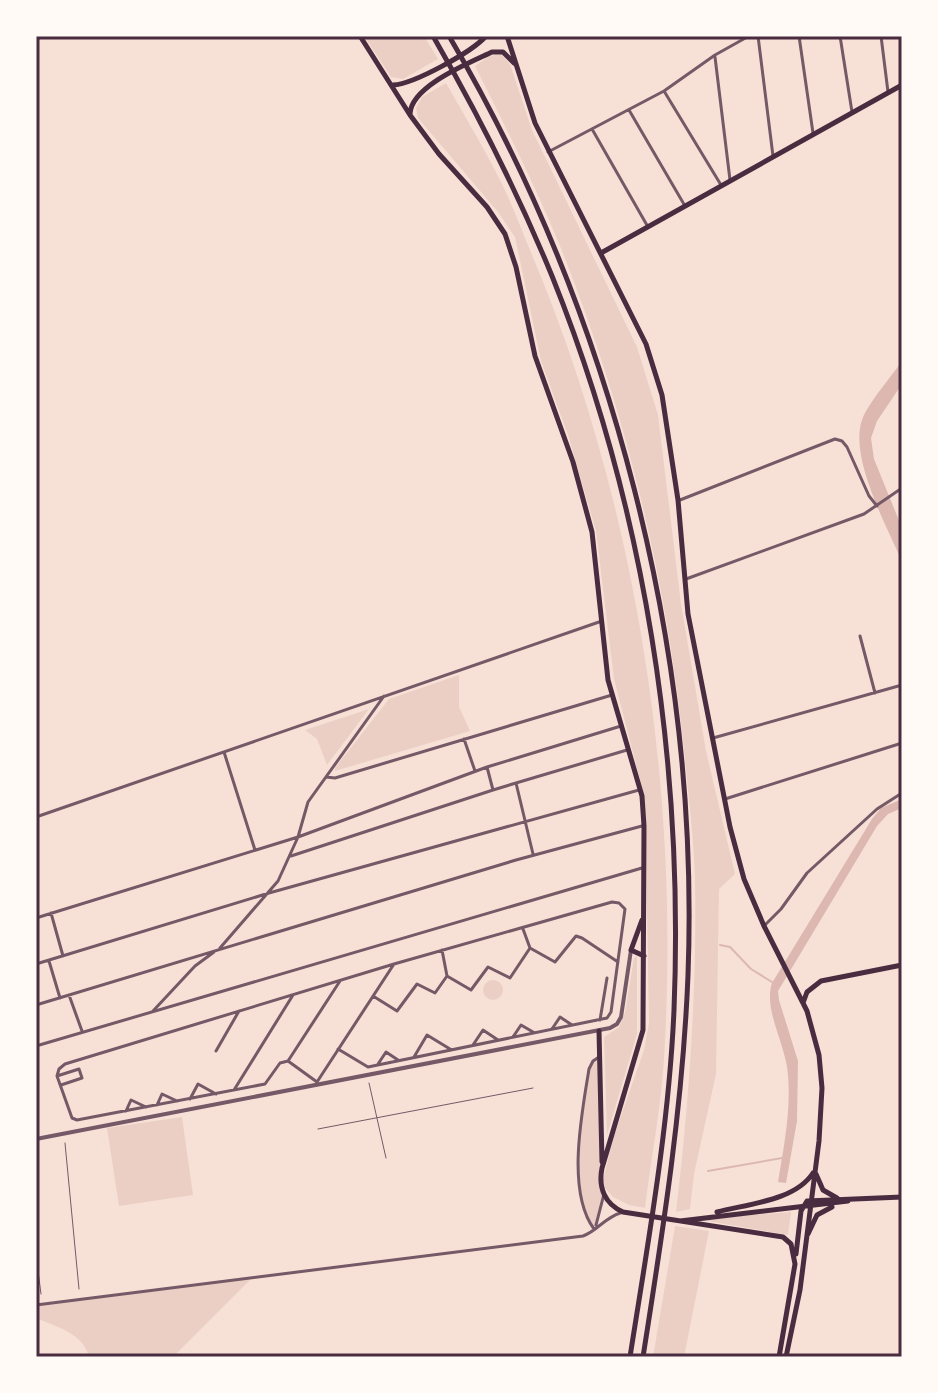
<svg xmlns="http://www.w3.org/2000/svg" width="938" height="1393" viewBox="0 0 938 1393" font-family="Barlow,sans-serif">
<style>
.green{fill:#ebcfc5}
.water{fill:#dcb8b0}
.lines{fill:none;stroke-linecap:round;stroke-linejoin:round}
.stream{stroke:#dcb8b0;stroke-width:2}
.service{stroke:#755966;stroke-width:1}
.minor{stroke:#755966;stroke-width:3}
.tertiary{stroke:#755966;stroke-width:4}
.primary{stroke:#4a2c40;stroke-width:5}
.motorway{stroke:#4a2c40;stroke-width:5}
.neatline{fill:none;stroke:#4a2c40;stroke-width:3}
</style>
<rect width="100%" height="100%" fill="#f7e1d7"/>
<path class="green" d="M364,36h60l14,23 -35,20 -12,-2z
M501,54l9,10 22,66 105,217 21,68 23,189 25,147 29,123 -16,15 -3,185 -22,100 -4,35 -14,3c13,-109 21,-222 19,-332 -1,-39 -6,-80 -10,-120 -17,-177 -59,-349 -125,-514 -25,-61 -55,-120 -85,-180l15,-10z
M446,83c18,32 37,63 53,95 12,23 21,48 31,72 106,250 151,537 134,809 -3,49 -13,100 -19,149l-16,-3 -16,-8 -8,-9 -2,-8 11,-44 30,-86 5,-27 -4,-224 -31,-120 -18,-148 -28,-96 -27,-74 -26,-124 -17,-25 -80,-94 -2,-10 6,-11z
M459,675v32l11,24 -135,40v-3l54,-69z
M369,709l-42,56 -10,-26 -12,-9z
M637,956v78l-30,101 -3,-98 15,-10 6,-14 9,-55z
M483 990a10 10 0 1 1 20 0a10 10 0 1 1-20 0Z
M601,1056l2,139 -9,34c-28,-38 -12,-122 -3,-166z
M182,1117l11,78 -74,11 -12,-78z
M791,1212l-3,23 -81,-14 6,-3z
M675,1226l34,5 -25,126h-31z
M254,1276l-81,81h-84c-6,-24 -32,-30 -53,-39v-12z"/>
<path class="water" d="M902,361v23l-25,37 -6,17 3,21 28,69v34c-15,-37 -58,-111 -37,-149 10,-18 25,-35 37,-52z
M902,799v9l-14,6 -11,12 -99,165 1,9 19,61 -1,60 -11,62 -8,-1c6,-36 13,-71 10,-107 -2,-31 -25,-65 -16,-92l100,-164 9,-11z"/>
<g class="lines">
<path class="stream" d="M720,945l10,2 21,22 21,13
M708,1171l74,-13"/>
<path class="service" d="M369,1083l17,75
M318,1129l215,-41
M65,1143l14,146
M36,1255l5,39"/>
<path class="minor" d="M758,36l15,120
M799,36l14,97
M840,36l12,76
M881,36l7,56
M36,40l6,-4
M715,57l15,123
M664,91l57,94
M629,110l56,96
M592,129l56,98
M548,152l116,-61 51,-36 34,-19
M680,500l155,-61 7,2 5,6 22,49 8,10
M686,579l178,-65 38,-26
M860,636l15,57
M713,738l189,-53
M464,739l11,32
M224,752l31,98
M487,767l134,-41
M326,777l9,1 277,-83
M516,783l111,-33
M725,799l177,-56
M36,817l563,-195
M291,856l202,-66
M51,913l12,43
M36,918l262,-81 189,-70 6,23 23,-7 17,71
M764,926l17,-17 26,-36 70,-64 25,-16
M523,929l7,19
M220,948l58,-67 20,-44 10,-35 76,-106
M442,950l5,26
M49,961l11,37
M36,964l233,-71 370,-103
M69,995l13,36
M373,996l24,15 20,-27 18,9 12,-17 24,14 17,-23 22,11 20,-30 25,14 21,-26 6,2 36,24
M36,1005l480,-145 126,-34
M153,1011l42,-45 19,-14
M600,1020l7,-42
M552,1029l8,-12 12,8
M513,1037l8,-12 12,7
M473,1045l10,-15 15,10
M36,1046l606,-178
M338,1049l30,18 239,-49 4,-6 14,-103 -6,-6 -7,-1 -218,62 -329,100 -6,5 -2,7 15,42 5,2 188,-36 15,-21 8,-2 52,-80
M216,1051l23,-40
M414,1057l13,-22 23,14
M288,1061l29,21
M378,1064l8,-12 12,8
M57,1076l22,-7 3,9 -21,7
M317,1082l77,-118
M234,1090l59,-95
M190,1099l8,-15 18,10
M157,1105l5,-11 15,7
M126,1111l5,-11 15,7
M596,1225l8,-31
M594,1229c-28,-38 -12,-116 -5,-160l4,-8 6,-4
M36,1305l547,-69c16,-6 20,-18 40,-24"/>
<path class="tertiary" d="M36,1139l574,-111 7,-4 4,-7 10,-67"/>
<path class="primary" d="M360,36l50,79 29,39 48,53 18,27 11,33 19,89 38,106 19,70 16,148 34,116 2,30 -1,204 -41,138c-4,20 3,36 21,44l160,25 8,7 4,20
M507,36l28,87 111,221 16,51 16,105 10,114 42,213 14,52 20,47 43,85 12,44 3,33 -3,53 -19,149 -14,67
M393,85c21,-1 79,-33 93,-49
M410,114c1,-28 59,-51 82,-62h11l11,11
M601,253l301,-168
M642,920l-11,30 13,6
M803,1003l4,-11 14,-11 81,-16
M599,1031l3,131
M816,1174l7,16 14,8
M717,1212c30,-8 78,-11 96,-39
M680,1221l168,-20
M808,1234l9,-19 15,-8
M796,1254l5,-43 6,-10 95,-4
M779,1357l16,-93"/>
<path class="motorway" d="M433,36c45,78 85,157 119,240 93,231 132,486 122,734 -5,116 -26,232 -44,347
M449,36c163,277 251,617 239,939 -5,129 -25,255 -45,382"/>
</g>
<rect width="938" height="1393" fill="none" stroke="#fffaf5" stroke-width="76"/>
<rect x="38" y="38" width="862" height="1317" class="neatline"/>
</svg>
